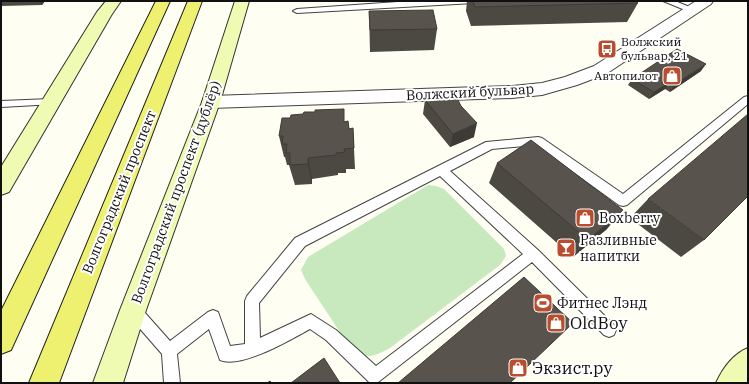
<svg xmlns="http://www.w3.org/2000/svg" width="749" height="384" viewBox="0 0 749 384" font-family="'IBM Plex Serif',serif">
<style>
.green{fill:#c8e8be}
.lines{fill:none;stroke-linecap:round;stroke-linejoin:round}
.service-casing{stroke:#434343;stroke-width:2}
.tertiary-casing{stroke:#434343;stroke-width:2}
.secondary-casing{stroke:#323232;stroke-width:2}
.primary-casing{stroke:#212121;stroke-width:2}
.service{fill:#fff;fill-rule:evenodd}
.tertiary{fill:#fff;fill-rule:evenodd}
.secondary{fill:#effbb2;fill-rule:evenodd}
.primary{fill:#eef170;fill-rule:evenodd}
.wall{fill:#4c4842}
.shaded-wall{fill:#3e3b36}
.building{fill:#58544d;stroke:#3e3b36}
.labels{text-anchor:middle;stroke-width:4;stroke-linejoin:round;paint-order:stroke}
.far-poi-label{font-size:12px;fill:#101010;stroke:#fff;text-anchor:start}
.street-label{font-size:14px;fill:#101010;stroke:#fff}
.poi-label{font-size:14px;fill:#101010;stroke:#fff;text-anchor:start}
.near-poi-label{font-size:17px;fill:#101010;stroke:#fff;text-anchor:start}
</style>
<rect width="100%" height="100%" fill="#fefef3"/>
<path class="green" d="M428,185l8,1 8,3 60,60 2,7 -6,9 -110,83c-14,7 -22,12 -37,4l-48,-73 -4,-9 7,-13z"/>
<g class="lines">
<g class="service-casing">
<path id="service" d="M412,1h66l-4,2 -177,10 -4,-2 4,-2z
M663,1h12l22,9 -4,2h-3z
M748,96v8l-121,101 -4,1 -4,-1 -83,-60 -44,4 -42,22 88,79 76,75 2,5 -2,5 -5,2 -5,-2 -72,-73 -155,121 -8,-1 -43,-42 -16,-11c-20,11 -69,40 -90,31l-11,-31 -32,25 3,29h-16l-2,-29 -34,-39 -2,-5 2,-5 5,-2 5,2 32,36 38,-29 5,-2 5,2 12,34 15,-2v-43l2,-5 48,-58 191,-96 52,-5 4,1 81,56 121,-97zM440,176l83,78 -147,112 -40,-36 -25,-16 -51,24 -1,-35 46,-57z
M51,99l4,1 1,2 -1,2 -54,3v-6z"/>
</g>
<g class="tertiary-casing">
<path id="tertiary" d="M696,1h17l-2,3 -105,70 -29,11 -35,10 -30,3 -301,10 -7,-2 -2,-4 2,-4 7,-2 301,-10 30,-3 23,-6 29,-11z"/>
</g>
<g class="secondary-casing">
<path id="secondary" d="M106,1h15l-9,13 -103,178 -8,3v-28l96,-155z
M235,1h14l-29,101 -74,208 -23,73h-30l27,-73 82,-208z
M748,348v35h-32c7,-15 17,-29 32,-35z"/>
</g>
<g class="primary-casing">
<path id="primary" d="M156,1h14l-159,349 -10,4v-43z
M188,1h14l-143,382h-30z"/>
</g>
<use href="#service" class="service"/>
<use href="#tertiary" class="tertiary"/>
<use href="#secondary" class="secondary"/>
<use href="#primary" class="primary"/>
</g>
<path class="wall" d="M1,1h44l-3,4 -41,1z
M467,1h169l2,2 -11,19 -156,4 -5,-15z
M369,11l68,18 -3,21 -64,2z
M701,71l-31,21 -5,-3 -16,10 -21,-14 4,-6z
M425,100l49,37 -24,10 -27,-33z
M348,121l1,8 4,-1 2,41h-9v4h-8v2l-26,4v5l-17,1 -6,-20h-2l-2,-8h-1l-5,-21z
M497,163l110,66 -34,28 -84,-74z
M648,199l56,41 -23,17 -51,-39z"/>
<path class="shaded-wall" d="M39,1h6l-3,4z
M706,64l-5,7 -31,21 4,-7z
M669,83l-4,6 -16,10 5,-7z
M477,123l-3,14 -24,10 3,-13z
M308,158l4,21v5l-4,-20z
M623,210l-16,19 -34,28 15,-17z"/>
<path class="building" d="M473,1h163l2,2 -163,4z
M433,10l4,19 -67,1 -1,-19z
M677,49l29,15 -32,21 -5,-2 -15,9 -22,-13z
M443,95l14,3 4,8 16,17 -24,11 -28,-34z
M344,109v13l4,-1 1,8 4,-1 1,20 -10,1 1,3 -9,1v2l-28,3v6l-18,1v-12h-4l1,-9h-5l1,-8h-4l3,-18h8l1,-3 12,-1 1,-2h11v-2z
M748,114v82l-44,44 -56,-41z
M531,140l92,70 -35,30 -91,-77z
M524,277l49,46 -63,60h-112z
M324,358l16,25h-49z
M270,381l2,2h-5z"/>
<defs>
<g id="bus-square" transform="scale(1)"><rect x="-9" y="-9" width="18" height="18" rx="4" fill="#ba4d2e" stroke="#fff"/><path d="M-5-6H5V4H4V6H2V4H-2V6H-4V4H-5ZM-3.5-4V0h7V-4ZM-3.5 1.2v1.5H-2V1.2ZM2 1.2v1.5H3.5V1.2Z" fill="#fff"/></g>
<g id="shop-square" transform="scale(1)"><rect x="-9" y="-9" width="18" height="18" rx="4" fill="#ba4d2e" stroke="#fff"/><path d="M-5-2.5h2.3a2.7 3.5 0 0 1 5.4 0H5L5.5 6h-11ZM-1.5-2.5h3a1.5 2.3 0 0 0-3 0Z" fill="#fff"/></g>
<g id="bar-square" transform="scale(1)"><rect x="-9" y="-9" width="18" height="18" rx="4" fill="#ba4d2e" stroke="#fff"/><path d="M-6-5H6L.8 .8V4.5H3.5V6h-7V4.5H-.8V.8Z" fill="#fff"/></g>
<g id="stadium-square" transform="scale(1)"><rect x="-9" y="-9" width="18" height="18" rx="4" fill="#ba4d2e" stroke="#fff"/><path d="M0-5a6.5 5 0 1 0 0 10a6.5 5 0 1 0 0-10ZM-3.5-1.8h7v3.6h-7Z" fill="#fff"/></g>
</defs>
<g fill-rule="evenodd">
<use href="#bus-square" x="607" y="49"/>
<use href="#shop-square" x="672" y="76"/>
<use href="#shop-square" x="585" y="218"/>
<use href="#bar-square" x="566" y="248"/>
<use href="#stadium-square" x="543" y="303"/>
<use href="#shop-square" x="556" y="323"/>
<use href="#shop-square" x="518" y="368"/>
</g>
<g class="labels">
<g class="far-poi-label">
<text x="621" y="46">Волжский<tspan x="621" dy="14">бульвар, 21</tspan></text>
<text x="658" y="80" text-anchor="end">Автопилот</text>
</g>
<g class="street-label">
<text transform="translate(470 92) rotate(-3)" y="5">Волжский бульвар</text>
<text transform="translate(119 192) rotate(-68)" y="5">Волгоградский проспект</text>
<text transform="translate(176 192) rotate(-70)" y="5">Волгоградский проспект (дублёр)</text>
</g>
<g class="poi-label">
<text x="599" y="223">Boxberry</text>
<text x="580" y="245">Разливные<tspan x="580" dy="16">напитки</tspan></text>
<text x="557" y="308">Фитнес Лэнд</text>
</g>
<g class="near-poi-label">
<text x="570" y="329">OldBoy</text>
<text x="532" y="374">Экзист.ру</text>
</g>
</g>
<rect width="749" height="384" fill="none" stroke="#101010" stroke-width="4"/>
</svg>
